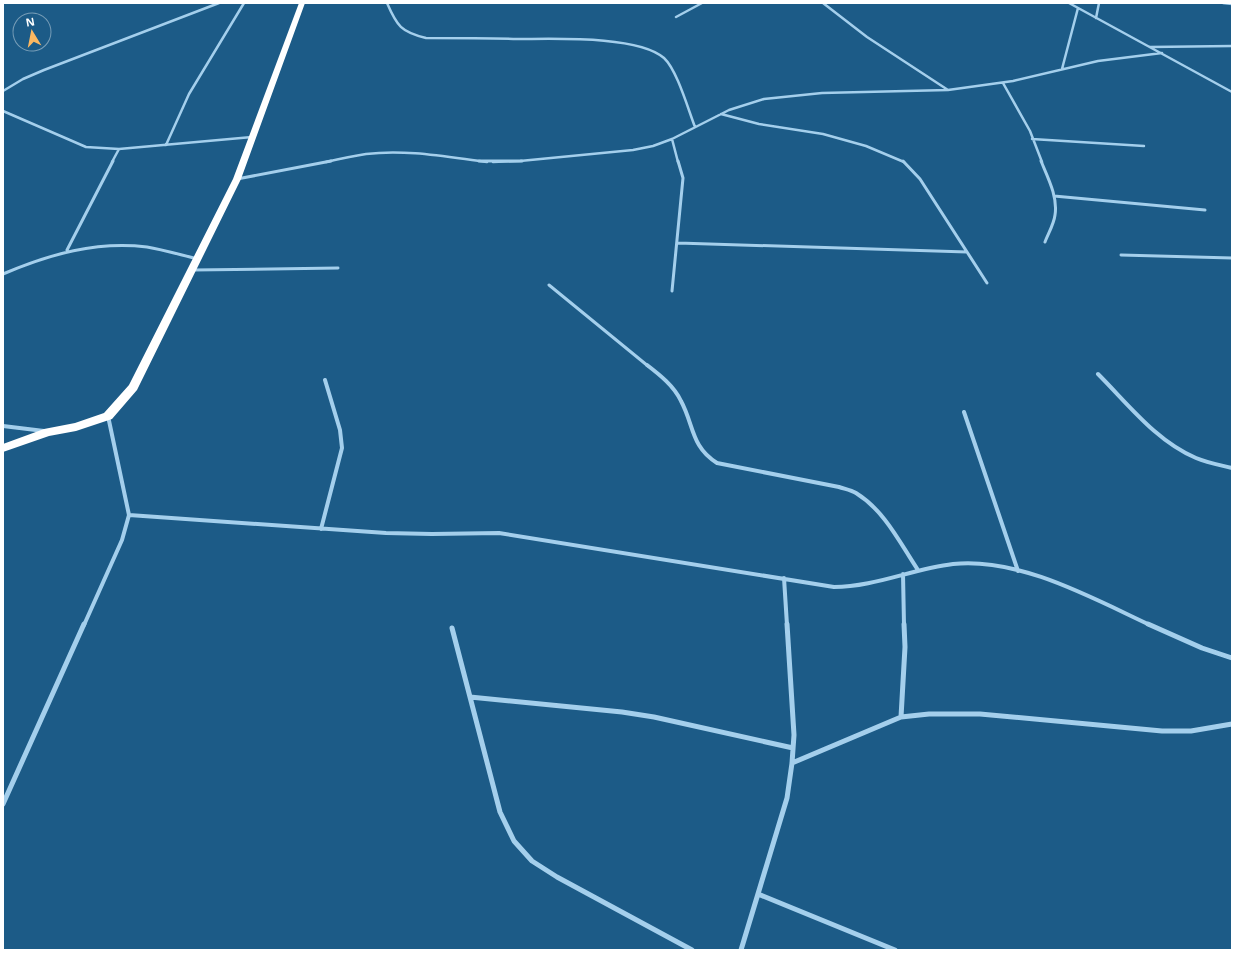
<svg xmlns="http://www.w3.org/2000/svg" width="1235" height="953" viewBox="0 0 1235 953" font-family="'Noto Sans',sans-serif">
<style>
.lines{fill:none;stroke-linecap:round;stroke-linejoin:round}
.street-far3{stroke:#a4cfec;stroke-width:2.5}
.street-far2{stroke:#a4cfec;stroke-width:3}
.street-far1{stroke:#a4cfec;stroke-width:4}
.street{stroke:#a4cfec;stroke-width:5}
.highway{fill:#fff;fill-rule:evenodd}
</style>
<rect width="100%" height="100%" fill="#1c5b87"/>
<g class="lines">
<path class="street-far3" d="M387,3c10,23 14,29 39,35 31,0 61,0 92,1 34,0 120,-4 146,19 13,12 24,51 31,69
M823,3l44,34 81,53
M1069,3l163,89
M1223,3l9,1
M676,17l26,-14
M1096,18l3,-15
M1150,47l82,-1
M1062,69l16,-61
M1003,83l27,48 12,31
M3,91l20,-12 21,-9 175,-67
M3,111l83,36 33,2 133,-12
M721,114l38,10 64,10 43,12 38,16
M672,139l6,23
M1032,139l112,7
M166,145l23,-51 55,-91
M112,162l7,-13
M326,162c13,-3 27,-6 40,-8 40,-5 81,3 121,8
M493,162l27,-1 113,-11 20,-4 19,-7 57,-29 35,-11 58,-6 126,-3 65,-9 85,-20 64,-8"/>
<path class="street-far2" d="M479,161h43
M903,161l17,18 67,104
M1041,161c7,17 17,36 14,54 -1,9 -7,19 -10,27
M237,179l94,-18
M1054,196l151,14
M678,243l289,9
M67,250l46,-89
M1121,255l111,3
M193,270l145,-2
M3,274c47,-20 93,-33 144,-27 17,3 34,8 51,12
M549,285l99,81
M672,291l11,-113 -5,-17"/>
<path class="street-far1" d="M647,365c13,10 27,21 34,36 13,24 10,46 36,62l122,24c6,2 12,3 17,6 29,18 44,50 62,77
M1098,374c30,30 58,67 98,84 12,5 24,7 36,10
M964,412l54,159
M3,426l41,5
M129,515l257,18 46,1 67,-1 335,54c40,0 78,-18 119,-23 66,-7 139,34 197,61
M321,529l21,-81 -2,-18 -15,-50
M903,574l1,51
M784,578l3,47
M84,625l38,-85 7,-25 -21,-99"/>
<path class="street" d="M1148,624l54,24 30,10
M452,628l48,184 14,29 18,20 25,16 135,73
M470,697l152,15 32,5 139,31
M901,717l4,-70 -1,-23
M792,763l109,-46 28,-3h51l182,17h29l41,-7
M3,804l81,-180
M758,894l137,56
M741,950l46,-152 5,-35 2,-28 -7,-111"/>
<path class="highway" d="M299,3h6l-64,176 -104,211 -25,29 -36,12 -27,5 -46,16v-8l41,-15 31,-6 29,-10 25,-28 104,-206z"/>
</g>
<rect width="1235" height="953" fill="none" stroke="#ffffff" stroke-width="8"/>
<g transform="translate(32 32) rotate(350)"><circle r="19" fill="#1c5b87" stroke="#779db7"/>
<path d="M0-3L7 15L0 10L-7 15Z" fill="#fcb861"/>
<text y="-6" font-size="11" font-weight="bold" text-anchor="middle" fill="#ffffff">N</text>
</g>
</svg>
